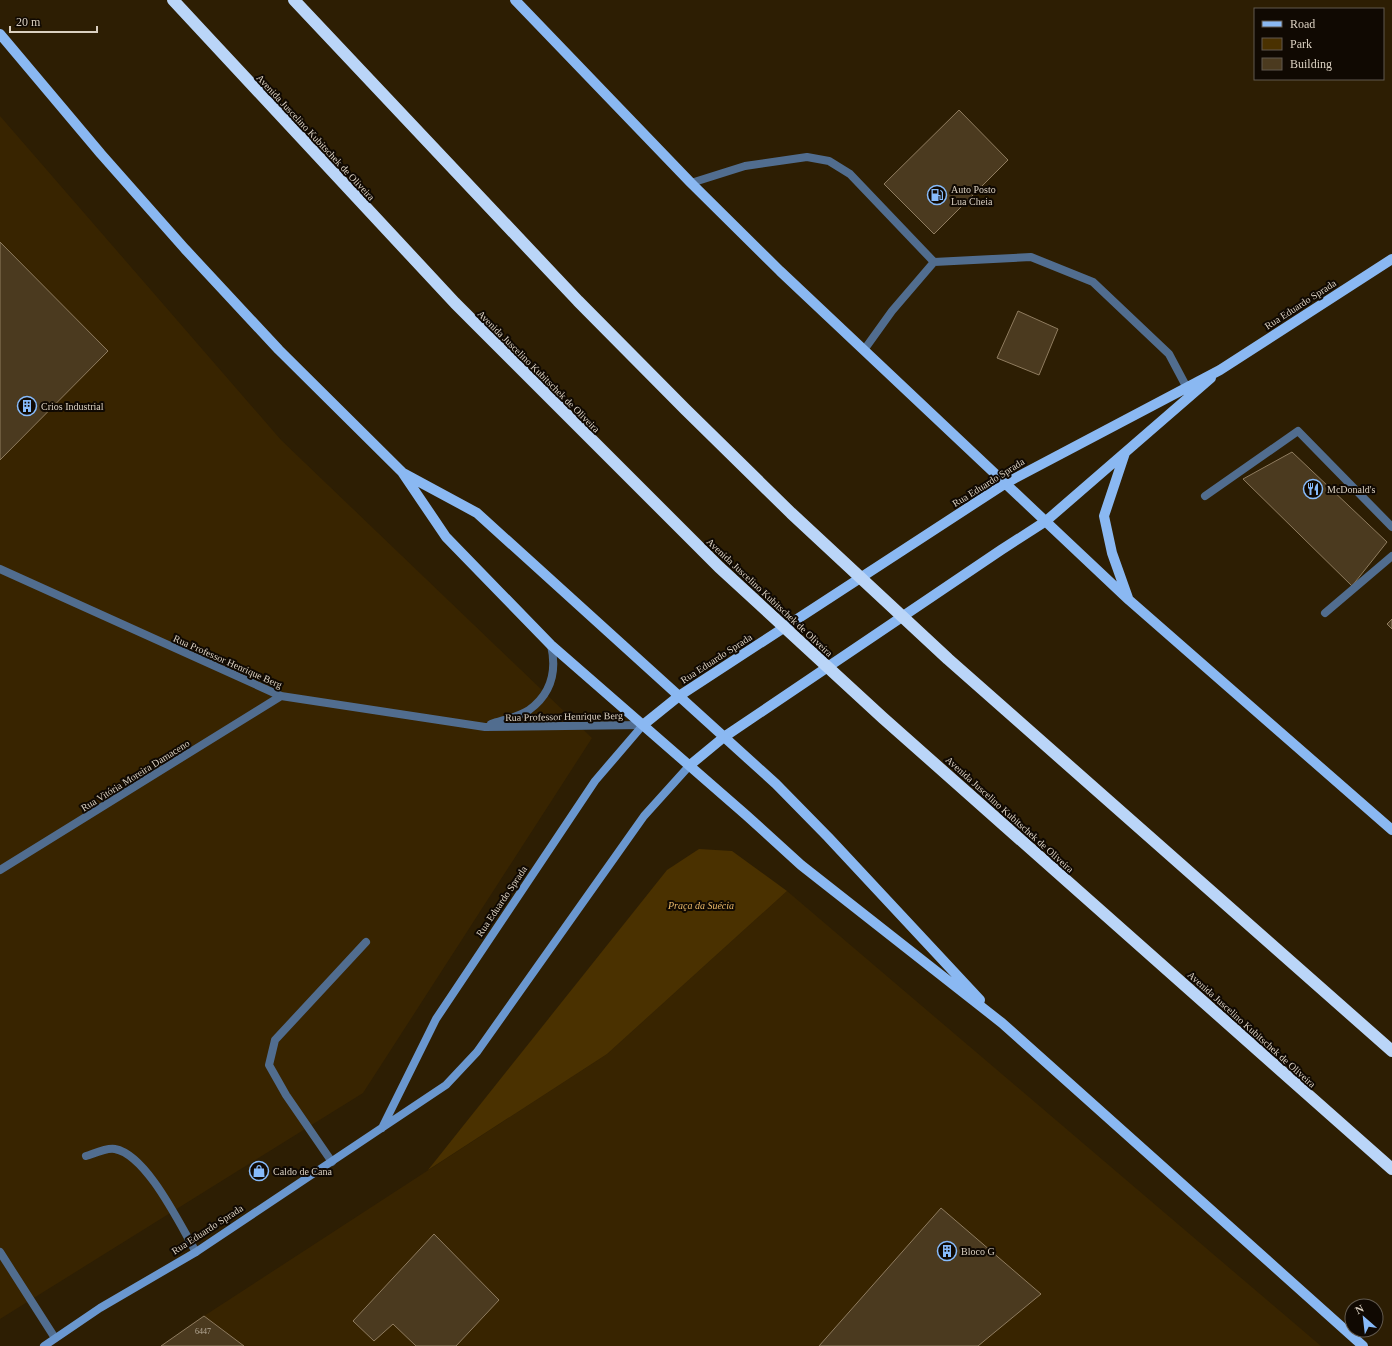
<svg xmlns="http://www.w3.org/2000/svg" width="1392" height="1346" viewBox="0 0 1392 1346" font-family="'Times New Roman',serif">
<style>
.built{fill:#382400}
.green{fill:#4a3100}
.building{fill:#4b3a1f;stroke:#8f7c5f}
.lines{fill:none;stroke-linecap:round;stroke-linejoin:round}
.service{stroke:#516d8f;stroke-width:8}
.minor{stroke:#516d8f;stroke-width:8}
.secondary{stroke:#6a97cf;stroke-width:8}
.primary{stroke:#8ab8f2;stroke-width:10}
.motorway{stroke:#bad5f8;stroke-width:12}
.labels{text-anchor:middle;stroke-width:4;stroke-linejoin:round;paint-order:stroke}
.number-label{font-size:8px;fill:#b6aa98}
.street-label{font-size:10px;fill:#dad0c1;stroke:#100902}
.poi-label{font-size:10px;fill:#dad0c1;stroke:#100902;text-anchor:start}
.park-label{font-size:10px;font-style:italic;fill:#e8b768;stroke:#100902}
</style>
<rect width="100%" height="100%" fill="#2d1e03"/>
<path class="built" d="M0,116l281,324 311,298 -229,355 -363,226z
M787,891l534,455h-1077l-40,-30 403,-262z"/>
<path class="green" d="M699,849l33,2 55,40 -180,163 -179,116 239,-300z"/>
<path class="building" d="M959,110l49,50 -74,74 -50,-50z
M0,242l108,109 -108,109z
M1018,311l40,18 -19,46 -42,-17z
M1292,452l95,90 -35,44 -109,-107z
M1392,619v10l-5,-5z
M941,1208l100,86 -63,52h-159z
M434,1234l65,66 -43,46h-40l-23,-22 -19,17 -21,-20z
M204,1316l40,30h-83z"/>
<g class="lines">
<path class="service" d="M691,183l54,-17 62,-9 22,4 21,13 84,88
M864,350l28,-39 42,-49 97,-5 62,25 76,72 17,32
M1205,496l93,-65 94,96
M1325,613l67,-57
M86,1156c7,-2 21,-9 29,-7 32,6 65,76 81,103
M332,1162l-46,-67 -17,-30 6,-25 91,-98
M0,1252l55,86"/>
<path class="minor" d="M0,569l281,127 204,31 158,-2
M491,724c11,-4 28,-7 38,-14 22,-16 28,-39 22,-65
M0,870l281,-174"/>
<path class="secondary" d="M382,1128l54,-109 159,-238 48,-56
M44,1346l56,-38 96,-56 250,-167 31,-33 167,-236 46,-51"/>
<path class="primary" d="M515,0l176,183 89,88 349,329 263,230
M0,34l101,120 84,95 94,101 123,122 44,65 105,108 195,170 55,50 201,158 361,323
M1125,453l-21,63 8,37 16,45
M403,473l74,40 299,271 52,53 152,163
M643,725l36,-29 327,-213 214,-113 172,-111
M690,765l34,-28 277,-187 45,-29 165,-143"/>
<path class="motorway" d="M173,0l282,303 264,264 164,151 509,451
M294,0l284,301 107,108 106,104 157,146 444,392"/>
</g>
<defs>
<g id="fuel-ring" transform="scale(1)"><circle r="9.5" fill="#100902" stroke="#87bbfb" stroke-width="1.5"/><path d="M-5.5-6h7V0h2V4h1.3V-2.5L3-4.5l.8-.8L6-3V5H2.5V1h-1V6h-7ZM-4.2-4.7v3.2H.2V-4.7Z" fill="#87bbfb"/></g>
<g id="building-ring" transform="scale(1)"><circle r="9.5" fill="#100902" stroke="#87bbfb" stroke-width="1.5"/><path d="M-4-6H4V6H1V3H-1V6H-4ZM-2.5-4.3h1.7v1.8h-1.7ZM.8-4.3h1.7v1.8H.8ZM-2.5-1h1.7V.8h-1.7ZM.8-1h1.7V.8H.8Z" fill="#87bbfb"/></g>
<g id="restaurant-ring" transform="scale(1)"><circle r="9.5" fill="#100902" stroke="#87bbfb" stroke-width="1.5"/><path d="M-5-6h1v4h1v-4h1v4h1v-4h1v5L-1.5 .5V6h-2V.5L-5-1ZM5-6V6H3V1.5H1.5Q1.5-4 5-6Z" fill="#87bbfb"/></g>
<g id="shop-ring" transform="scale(1)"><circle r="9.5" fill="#100902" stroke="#87bbfb" stroke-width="1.5"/><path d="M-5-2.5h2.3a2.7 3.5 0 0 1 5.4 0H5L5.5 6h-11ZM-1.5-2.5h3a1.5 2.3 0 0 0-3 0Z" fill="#87bbfb"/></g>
</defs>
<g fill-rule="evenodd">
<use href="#fuel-ring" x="937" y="195"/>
<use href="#building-ring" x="27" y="406"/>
<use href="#restaurant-ring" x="1313" y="489"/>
<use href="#shop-ring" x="259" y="1171"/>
<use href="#building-ring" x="947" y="1251"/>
</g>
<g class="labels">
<g class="number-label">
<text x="203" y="1334">6447</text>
</g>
<g class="street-label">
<text transform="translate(316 137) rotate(47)" y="4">Avenida Juscelino Kubitschek de Oliveira</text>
<text transform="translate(1300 304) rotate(-33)" y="4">Rua Eduardo Sprada</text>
<text transform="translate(539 371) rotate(45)" y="4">Avenida Juscelino Kubitschek de Oliveira</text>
<text transform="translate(988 482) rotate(-32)" y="4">Rua Eduardo Sprada</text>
<text transform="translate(770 597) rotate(43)" y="4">Avenida Juscelino Kubitschek de Oliveira</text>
<text transform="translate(716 658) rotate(-33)" y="4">Rua Eduardo Sprada</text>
<text transform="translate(228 661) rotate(24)" y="4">Rua Professor Henrique Berg</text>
<text transform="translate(564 716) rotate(-1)" y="4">Rua Professor Henrique Berg</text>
<text transform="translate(135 775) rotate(-32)" y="4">Rua Vitória Moreira Damaceno</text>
<text transform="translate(1010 814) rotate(42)" y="4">Avenida Juscelino Kubitschek de Oliveira</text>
<text transform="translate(501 901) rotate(-56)" y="4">Rua Eduardo Sprada</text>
<text transform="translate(1252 1029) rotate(42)" y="4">Avenida Juscelino Kubitschek de Oliveira</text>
<text transform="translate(207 1229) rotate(-33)" y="4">Rua Eduardo Sprada</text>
</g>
<g class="poi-label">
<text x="951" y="193">Auto Posto<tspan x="951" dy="12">Lua Cheia</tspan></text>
<text x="41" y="410">Crios Industrial</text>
<text x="1327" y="493">McDonald's</text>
<text x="273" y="1175">Caldo de Cana</text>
<text x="961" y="1255">Bloco G</text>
</g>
<g class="park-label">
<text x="701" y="909">Praça da Suécia</text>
</g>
</g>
<rect x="1254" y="8" width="130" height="72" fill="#100902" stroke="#61594e"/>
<rect x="1262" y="21" width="20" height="6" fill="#8ab8f2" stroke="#61594e"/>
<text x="1290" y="28" font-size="12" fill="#dad0c1">Road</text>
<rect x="1262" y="38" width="20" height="12" fill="#4a3100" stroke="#61594e"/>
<text x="1290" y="48" font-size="12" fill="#dad0c1">Park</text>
<rect x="1262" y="58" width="20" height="12" fill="#4b3a1f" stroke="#61594e"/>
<text x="1290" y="68" font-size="12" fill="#dad0c1">Building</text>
<g transform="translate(1364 1318) rotate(332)"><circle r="19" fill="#100902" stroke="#61594e"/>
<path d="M0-3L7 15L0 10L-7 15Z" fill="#87bbfb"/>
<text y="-6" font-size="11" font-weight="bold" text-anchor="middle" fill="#dad0c1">N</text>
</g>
<path d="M10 26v6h87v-6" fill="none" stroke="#dad0c1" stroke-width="2"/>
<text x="16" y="26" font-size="12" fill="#dad0c1" stroke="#100902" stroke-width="3" paint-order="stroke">20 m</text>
</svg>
